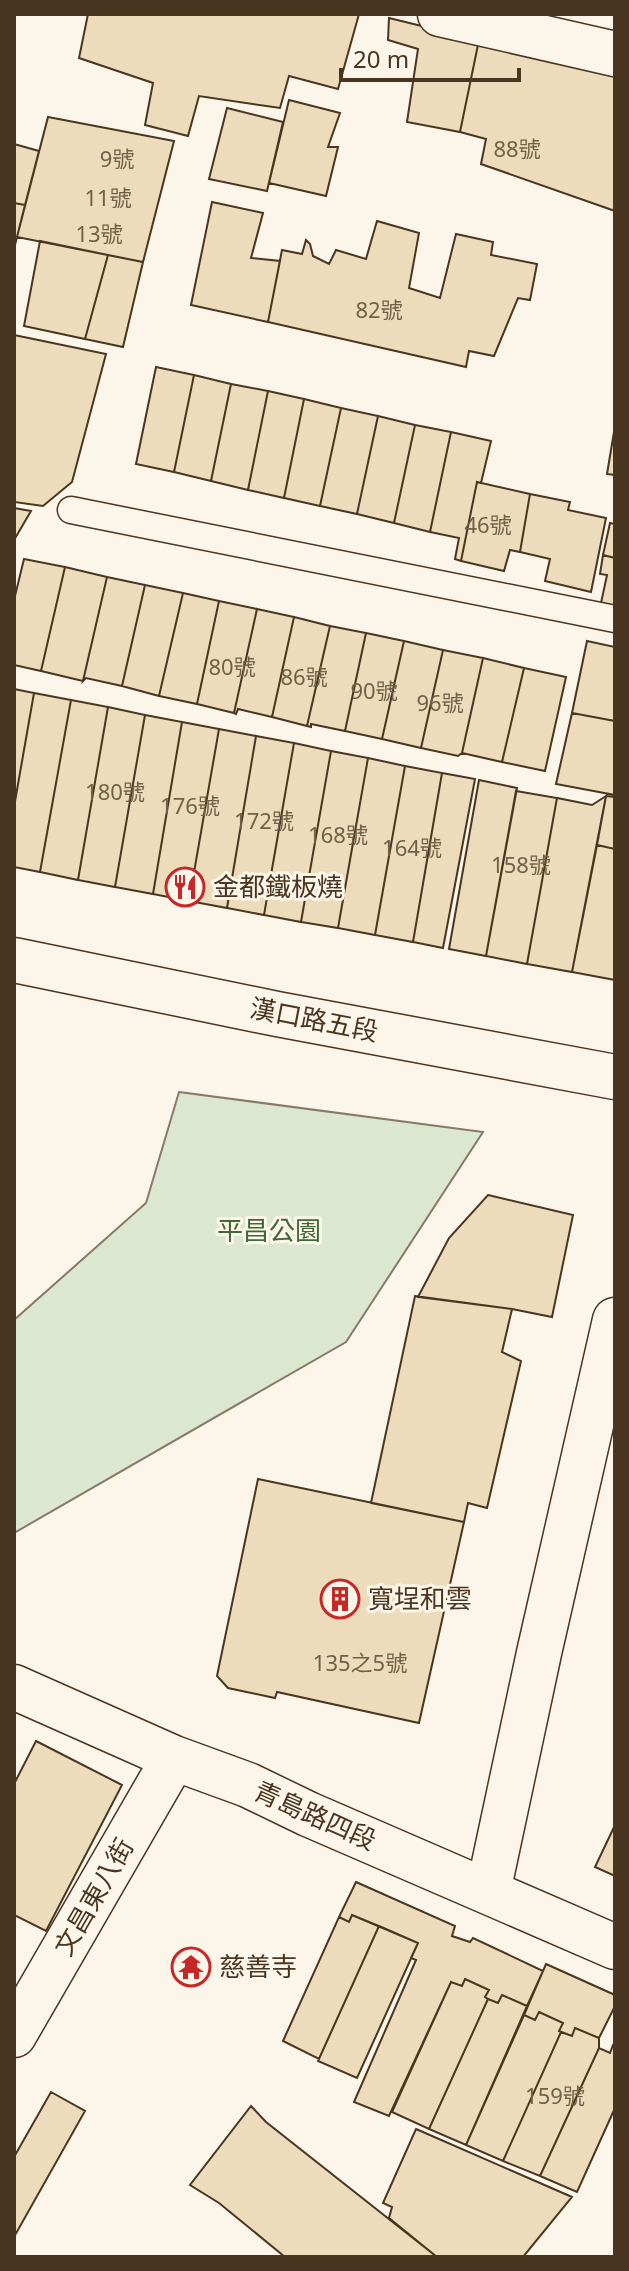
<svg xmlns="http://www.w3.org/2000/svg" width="629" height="2271" viewBox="0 0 629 2271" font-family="'Noto Sans','Noto Sans TC',sans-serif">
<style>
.green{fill:#dce7d0;stroke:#887966;stroke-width:2}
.building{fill:#ecdcbc;stroke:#4a3520;stroke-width:2}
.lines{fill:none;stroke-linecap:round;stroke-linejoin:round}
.service-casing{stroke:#4a3520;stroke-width:29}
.minor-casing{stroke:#4a3520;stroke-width:47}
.tertiary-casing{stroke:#4a3520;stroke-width:47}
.service{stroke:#fbf6e9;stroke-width:26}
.minor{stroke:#fbf6e9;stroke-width:44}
.tertiary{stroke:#fbf6e9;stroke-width:44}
.labels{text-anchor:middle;stroke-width:6;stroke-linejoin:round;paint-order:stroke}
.number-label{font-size:22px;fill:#725f47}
.poi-label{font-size:26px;fill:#4a3520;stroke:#fbf6e9;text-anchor:start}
.street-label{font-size:26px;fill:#4a3520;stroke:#fbf6e9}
.park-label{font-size:26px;fill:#436837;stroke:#fbf6e9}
</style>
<rect width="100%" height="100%" fill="#fbf6e9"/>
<path class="green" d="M179,1092l304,40 -137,210 -332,191v-213l132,-117z"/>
<path class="building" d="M88,14h271l-21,75 -49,-13 -9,32 -81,-12 -11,40 -43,-11 8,-42 -74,-25z
M389,18l90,22 -19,92 -53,-10 11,-73 -30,-9z
M479,40l136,34v137l-134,-47 5,-25 -26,-7z
M289,100l51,13 -12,34h10l-12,49 -57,-13z
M227,108l56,14 -16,69 -58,-12z
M48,117l126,24 -31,121 -126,-25z
M14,144l25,7 -14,54 -11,-2z
M212,202l51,11 -12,45 29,3 -12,61 -77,-17z
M14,203l11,2 -11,44z
M377,221l42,12 -10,55 31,10 16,-64 37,8 -2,13 46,9 -7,36 -12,-2 -24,58 -25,-5 -3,16 -198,-45 14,-72 20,4 4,-14 4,4 3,12 16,8 7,-14 30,9z
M40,241l68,14 -23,84 -61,-13z
M108,255l35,7 -20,85 -38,-8z
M14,335l92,19 -34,128 -29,24 -29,-4z
M156,367l38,8 -20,97 -38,-8z
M194,375l37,9 -20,97 -37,-9z
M231,384l37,7 -20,99 -37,-9z
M268,391l36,8 -20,99 -36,-8z
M304,399l37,9 -21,98 -36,-8z
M341,408l37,8 -21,98 -37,-8z
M378,416l37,9 -21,98 -37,-9z
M415,425l36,7 -21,100 -36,-9z
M615,426v49l-8,-1z
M451,432l40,9 -10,42 -4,-1 -16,79 -6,-2 4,-21 -29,-6z
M477,482l53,12 -10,58 -10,-2 -6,21 -43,-10z
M530,494l40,8 -2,8 38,8 -15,74 -46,-11 5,-22 -30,-7z
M14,508l17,3 -17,29z
M610,523l5,1v34l-12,-3z
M603,555l12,3v48l-14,-3 6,-28 -7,-1z
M24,559l41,8 -24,104 -27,-6v-65z
M65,567l42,10 -24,104 -42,-10z
M107,577l38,8 -23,101 -36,-8 -3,3z
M145,585l38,8 -24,103 -37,-10z
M183,593l36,8 -22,103 -38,-8z
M219,601l38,8 -23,104 -37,-9z
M257,609l37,8 -22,100 -34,-8 -2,5 -2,-1z
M294,617l36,9 -23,100 -35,-9z
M330,626l36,7 -21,98 -34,-7v3l-4,-1z
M366,633l38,8 -22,98 -37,-8z
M404,641l39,9 -22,98 -39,-9z
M587,641l28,6v74l-43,-8z
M443,650l40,8 -21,95 -4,3 -37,-8z
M483,658l41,10 -22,94 -40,-9z
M524,668l42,9 -21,94 -43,-9z
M14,689l20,4 -20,114z
M34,693l37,7 -31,172 -26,-5v-60z
M71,700l37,7 -30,173 -38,-8z
M108,707l37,8 -30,172 -37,-7z
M572,713l43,8v74l-59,-11z
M145,715l37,7 -29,172 -38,-7z
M182,722l37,7 -30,172 -36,-7z
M219,729l37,7 -29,172 -38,-7z
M256,736l38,7 -30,172 -37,-7z
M294,743l37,8 -30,171 -37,-7z
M331,751l37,7 -30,170 -37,-6z
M368,758l37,8 -30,169 -37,-7z
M405,766l37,7 -29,169 -38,-7z
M442,773l33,6 -32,169 -30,-6z
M479,780l38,8 -31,168 -37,-7z
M516,791l41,7 -30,166 -41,-8z
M606,796l-34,176 -45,-8 30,-166 35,7z
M606,796l9,1v52l-18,-4z
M597,845l18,4v131l-43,-8z
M488,1195l85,20 -21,102 -40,-8 -94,-12 31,-59z
M415,1296l97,13 -10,43 19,9 -34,147 -19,-5 -4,19 -93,-19z
M258,1479l206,43 -45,201 -142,-31 -2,6 -47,-10 -11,-12z
M36,1741l86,44 -76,146 -32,-16v-131z
M615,1825v51l-20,-9z
M356,1882l99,44 -3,10 18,6 3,-4 70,33 -16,35 -25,-11 -4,8 -10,-4 -3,-2 4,-7 -24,-11 -3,7 -11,-4 -62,134 -35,-14 62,-142 -5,-2 7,-15 -66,-28 -3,7 -10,-5z
M352,1915l27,11 -60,133 -36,-18 56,-124 10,5z
M379,1926l39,17 -61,135 -39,-17z
M546,1964l69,31v11l-16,32 -24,-10 -3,8 -13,-5 4,-8 -24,-11 -4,8 -11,-5z
M465,1979l24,11 -4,7 3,2 -59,130 -37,-17 59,-130 11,4z
M502,1995l25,11 -61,139 -37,-16 59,-130 10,4z
M539,2012l24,11 -4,8 2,1 -58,129 -37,-16 58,-130 11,5z
M575,2028l24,10v10l-59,128 -37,-15 58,-129 11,4z
M613,2045h2v63l-38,84 -37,-16 59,-128 11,5z
M51,2092l34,19 -71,126v-80z
M251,2106l15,16 171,135h-152l-66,-54 -29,-18z
M416,2129l156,68 -49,60h-86l-48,-39 3,-11 -9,-4z"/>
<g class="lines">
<g class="service-casing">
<path id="service" d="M71,510l544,109"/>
</g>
<g class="minor-casing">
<path id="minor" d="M440,14l175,40
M14,1687l160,71 74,27 60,29 307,133
M488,1892l51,-239 76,-333
M14,2035l160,-277"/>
</g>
<g class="tertiary-casing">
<path id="tertiary" d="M14,960l263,54 338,63"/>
</g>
<use href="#service" class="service"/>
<use href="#minor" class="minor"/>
<use href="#tertiary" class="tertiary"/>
</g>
<defs>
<g id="restaurant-ring" transform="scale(2)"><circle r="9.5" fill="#fbf6e9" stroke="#c62828" stroke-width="1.5"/><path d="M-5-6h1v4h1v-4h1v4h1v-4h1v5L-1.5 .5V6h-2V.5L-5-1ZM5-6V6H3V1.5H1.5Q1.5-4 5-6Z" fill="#c62828"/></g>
<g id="building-ring" transform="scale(2)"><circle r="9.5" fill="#fbf6e9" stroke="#c62828" stroke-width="1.5"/><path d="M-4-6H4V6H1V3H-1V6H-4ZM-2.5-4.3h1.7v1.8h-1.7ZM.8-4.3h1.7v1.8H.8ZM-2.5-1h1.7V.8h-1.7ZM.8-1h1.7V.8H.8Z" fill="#c62828"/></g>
<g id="temple-ring" transform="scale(2)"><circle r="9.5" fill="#fbf6e9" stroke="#c62828" stroke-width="1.5"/><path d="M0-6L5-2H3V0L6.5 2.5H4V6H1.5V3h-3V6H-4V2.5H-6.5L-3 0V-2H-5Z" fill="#c62828"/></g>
</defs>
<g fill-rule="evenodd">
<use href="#restaurant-ring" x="185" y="887"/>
<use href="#building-ring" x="340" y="1599"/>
<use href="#temple-ring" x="191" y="1967"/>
</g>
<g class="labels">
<g class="number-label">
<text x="517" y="157">88號</text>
<text x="117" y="167">9號</text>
<text x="108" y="206">11號</text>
<text x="99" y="242">13號</text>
<text x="379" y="318">82號</text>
<text x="488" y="533">46號</text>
<text x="232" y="675">80號</text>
<text x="304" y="685">86號</text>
<text x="374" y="699">90號</text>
<text x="440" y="711">96號</text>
<text x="115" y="800">180號</text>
<text x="190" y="814">176號</text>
<text x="264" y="829">172號</text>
<text x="338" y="843">168號</text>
<text x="412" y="856">164號</text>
<text x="521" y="873">158號</text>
<text x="360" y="1671">135之5號</text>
<text x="555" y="2104">159號</text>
</g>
<g class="poi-label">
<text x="213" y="896">金都鐵板燒</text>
<text x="368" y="1608">寬埕和雲</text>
<text x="219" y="1976">慈善寺</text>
</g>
<g class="street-label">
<text transform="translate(314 1020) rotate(11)" y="9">漢口路五段</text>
<text transform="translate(315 1816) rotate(24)" y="9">青島路四段</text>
<text transform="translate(94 1897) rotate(-60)" y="9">文昌東八街</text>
</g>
<g class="park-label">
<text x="269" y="1240">平昌公園</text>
</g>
</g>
<rect width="629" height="2271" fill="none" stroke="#4a3520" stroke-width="32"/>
<path d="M341 68v12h178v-12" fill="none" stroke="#4a3520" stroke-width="4"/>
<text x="353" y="68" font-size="24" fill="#4a3520" stroke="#fbf6e9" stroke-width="6" paint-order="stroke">20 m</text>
</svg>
